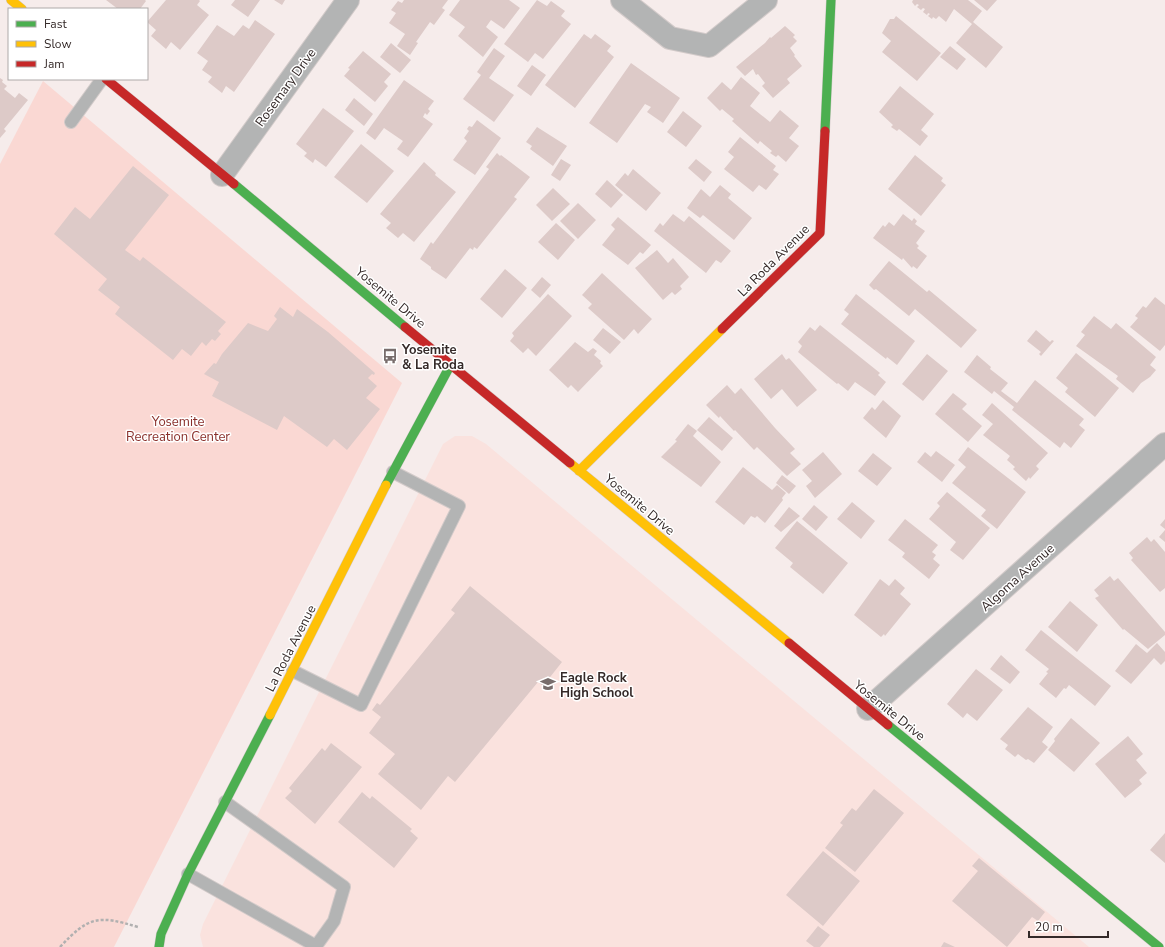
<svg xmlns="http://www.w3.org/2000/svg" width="1165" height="947" viewBox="0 0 1165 947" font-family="'Nunito Sans',sans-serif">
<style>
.built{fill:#fae2de}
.green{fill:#fad8d3}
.building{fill:#ddcac8}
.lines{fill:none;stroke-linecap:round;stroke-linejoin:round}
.lane-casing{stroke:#d2cac9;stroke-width:14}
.street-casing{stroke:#d2cac9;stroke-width:24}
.fast-casing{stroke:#d2cac9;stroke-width:10}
.slow-casing{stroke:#d2cac9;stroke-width:10}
.jam-casing{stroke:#d2cac9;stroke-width:10}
.path{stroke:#b1b0b0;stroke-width:2.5;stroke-dasharray:3 2;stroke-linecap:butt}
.lane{stroke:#b3b4b4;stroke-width:12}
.street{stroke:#b3b4b4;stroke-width:22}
.fast{stroke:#4caf50;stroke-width:9}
.slow{stroke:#ffc107;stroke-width:9}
.jam{stroke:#c62828;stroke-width:9}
.labels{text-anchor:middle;stroke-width:3;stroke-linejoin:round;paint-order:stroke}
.street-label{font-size:13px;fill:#342928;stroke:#fff}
.poi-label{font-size:13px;font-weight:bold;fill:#342928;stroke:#fff;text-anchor:start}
.park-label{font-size:13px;fill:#892f2a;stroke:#fff}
</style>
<rect width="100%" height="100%" fill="#f6eceb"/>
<path class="built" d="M455,436h17l14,8 603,503h-886l-3,-12 3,-11 240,-480z"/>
<path class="green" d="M43,81l359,302 -288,564h-114v-783z"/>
<path class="building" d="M106,0h39l1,1 -6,8h-22z
M166,0h33l1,1 -3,4 12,10 -29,35 -9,-8 -5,7 -15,-13 5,-6 -9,-8z
M235,0h25l-12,17 -17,-12z
M274,0h11l-3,5z
M404,0h44l-6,8 3,2 -11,15 -4,-3 -14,20 2,1 -8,12 -13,-9 8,-12 -16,-11 7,-10 -5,-3 7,-9 4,2z
M460,0h49l11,8 -16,21 -13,-9 -5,7 12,10 -15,20 -25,-21 7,-9 -16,-12z
M537,0l10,6 4,-5 14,10 -4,5 10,8 -28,35 -8,-6 -7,9 -24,-18z
M913,0h55l14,11 -9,11 30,25 -17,21 -30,-25 16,-19 -18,-15 -8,13 -7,-6 -3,3 -3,-2 -1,2 -4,-3 2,-2 -2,-1 -1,2 -4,-3 2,-3 -2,-1 -2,2 -4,-3 2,-2 -2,-1 -2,2 -3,-4z
M974,0h23l-10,11z
M896,16l45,37 -24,28 -35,-29 9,-11 -9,-8 8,-14h4z
M255,20l20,14 -41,58 -8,-6 -4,7 -14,-11 4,-5 -10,-7 6,-9 -11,-8 20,-28 17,11 9,-11 6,4z
M785,26l10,9 -2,2 4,4 -7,7 5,7 -1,1 8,10 -15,13 3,4 -17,15 -11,-12 3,-3 -7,-9 -2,1 -3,-6 -8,7 -9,-9 29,-24 5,-6 1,1z
M584,34l7,5 4,-5 16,12 -4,5 7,6 -39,51 -30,-23z
M391,43l20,17 -11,13 -20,-16z
M950,46l16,13 -9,11 -17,-13z
M494,48l11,8 -16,22 25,17 -20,27 -31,-23 18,-24 -4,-3z
M363,51l28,23 -7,8 4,4 -13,16 -31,-26 6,-7 -2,-1z
M631,63l49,35 -17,25 -16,-11 4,-5 -6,-3 -28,39 -28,-20z
M532,65l14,10 -15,21 -14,-10z
M741,77l19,16 -10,13 20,16 10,-12 19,16 -10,12 10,8 -13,16 -8,-7 -2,2 -6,-4 2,-2 -12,-10 -2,3 -26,-23 2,-2 -12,-10 -2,2 -13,-13 15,-16 9,8z
M0,78l3,2 -1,2 5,4 -3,3 11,9 4,-5 9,7 -24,29 2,2 -6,7z
M404,80l30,21 -6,8 2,2 -3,4 -2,-2 -2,4 10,7 -25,33 -11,-8 6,-8 -19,-13 -9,12 -9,-7z
M900,86l34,28 -13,16 7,6 -8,10 -21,-17 -2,2 -6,-4 2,-2 -14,-13z
M354,98l19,16 -9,12 -19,-16z
M323,108l31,23 -28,36 -11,-8 -2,4 -9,-7 3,-3 -11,-9z
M683,111l19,15 -16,21 -19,-15z
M477,120l24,18 -26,37 -22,-15 14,-19 -3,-3 5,-7 -2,-2 2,-3 3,1z
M537,127l30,19 -14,20 -23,-17 2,-3 -6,-4z
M740,137l36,29 -3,4 6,4 -13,16 -7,-5 -6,7 -29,-23 10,-12 -6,-5z
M361,144l33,27 -27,32 -33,-26z
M497,153l3,3 1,-1 29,22 -16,20 3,2 -40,50 -3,-2 -1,3 -3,-2 -24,31 -15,-10v-2l-11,-8 11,-17 2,2 56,-75 -3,-2z
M915,155l28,23 -2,3 5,4 -25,31 -33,-27z
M561,159l10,6 -11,16 -9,-6z
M696,159l16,13 -8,10 -16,-14z
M424,162l12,11 -1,2 21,17 -42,50 -11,-9 -5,5 -12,-10 5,-5 -11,-9z
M133,166l36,29 -44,55 15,11 3,-4 83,65 -8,9 3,3 -6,7 -3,-2 -6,7 -4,-4 -11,14 -9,-7 -9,11 -58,-46 5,-7 -22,-17 9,-11 -53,-45 21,-27 15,12z
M633,169l28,24 -15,18 -31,-26 10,-12 3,3z
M607,180l16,15 -12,13 -16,-14z
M720,185l11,9 -3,4 24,20 -18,22 -31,-25 -3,3 -13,-10 14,-19 9,8z
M553,188l17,16 -18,17 -16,-16z
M578,203l18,17 -18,19 -18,-18z
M673,214l11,8 5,-6 42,35 -10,12 -5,-3 -10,13 -52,-42 6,-8 3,3z
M903,214l9,7 2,-3 3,3 -2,3 10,7 -9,12 3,3 -2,2 10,8 -10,13 -4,-3 -1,2 -9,-10 -1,2 -29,-22 10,-13 2,2 4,-5 5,4z
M618,217l33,28 -8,9 -3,-2 -12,13 -26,-20 13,-16 -4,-4z
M556,223l19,17 -17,20 -20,-18z
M657,250l11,13 5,-5 16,19 -9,9 2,3 -7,6 -3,-3 -9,8 -28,-32z
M889,261l38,31 2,-2 48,40 -16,18 -46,-39 -6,7 -33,-27 -2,1 -5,-5z
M505,269l22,19 -25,30 -22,-19z
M602,273l50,46 -14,15 -4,-5 -10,11 -36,-32 4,-4 -10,-9z
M542,277l9,8 -11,13 -9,-8z
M548,294l24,22 -36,40 -8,-8 -5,5 -13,-12 4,-5 -2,-3z
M856,294l59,47 -18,24 -10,-8 -1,2 -45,-35 8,-10 -5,-4z
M1155,297l10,8v40l-5,6 -30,-24 8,-9 -3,-2 8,-10 3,2z
M280,307l13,10 4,-8 31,23 47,41 -1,2 -2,-1 -4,4 9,8 -11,12 14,11 -33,41 -13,-11 -7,8 -43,-31 -7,14 -65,-34 7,-14 -15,-8 10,-11 2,1 6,-10 26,-31 20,8 9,-12 -3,-3z
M1094,316l17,13 5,-6 40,34 -6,8 6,5 -6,7 -9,6 -8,10 -17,-14 2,-3 -42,-30 9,-11 -4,-3z
M820,325l60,48 -2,2 8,7 -11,14 -20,-14 -7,9 -10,-8 -1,1 -39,-32 4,-6 -4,-4 12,-15 5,4z
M603,328l18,14 -11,12 -17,-14z
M1036,330l14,12 2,-2 2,1 -13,15 -2,-2 2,-2 -14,-11z
M575,342l13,10 5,-4 4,3 -3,4 7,6 -1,2 3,3 -25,26 -7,-7 -3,3 -19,-18z
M1076,353l43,35 -24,29 -30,-25 3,-4 -12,-10z
M782,354l4,6 3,-2 28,32 -20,17 -15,-18 -11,10 -17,-20z
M927,354l21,17 -25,30 -21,-17z
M977,355l14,12 -1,2 18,14 -7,8 16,12 18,-23 49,39 -5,6 6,5 -14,18 -7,-6 -4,6 -48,-38 2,-3 -20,-16 -2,3 -28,-22z
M727,385l8,9 6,-6 34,40 20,21 -5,4 11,11 -14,12 -30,-29 -3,3 -19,-20 -1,1 -14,-15 -1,2 -13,-13z
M953,393l14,11 -5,5 20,17 -14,16 -33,-28z
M883,400l18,16 -15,22 -23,-20 9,-11 3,3z
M992,403l56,50 -12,13 3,3 -9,10 -1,-2 -3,4 -13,-12 2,-2 -8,-7 3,-4 -27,-21 10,-11 -11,-9z
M709,417l24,21 -11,13 -25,-21z
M688,424l9,7 -4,5 28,26 -20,25 -40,-30 16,-16 -2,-1z
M968,447l58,45 -29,37 -16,-13 5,-6 -34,-27 14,-16 -8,-7z
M936,451l19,14 -13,17 -25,-20 8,-10 6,5z
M823,452l19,22 -27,24 -9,-12 6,-5 -10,-11z
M873,453l19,15 -15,18 -19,-15z
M743,467l29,23 5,-5 9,8 -4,5 1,2 -18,23 -8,-7 -2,2 -4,-2 -7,9 -29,-23z
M782,475l14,11 -7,8 -13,-11z
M947,492l43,36 -27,32 -13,-10 6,-8 -27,-23 11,-13 -3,-3z
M852,502l23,19 -14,18 -24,-20z
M814,505l14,12 -12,14 -14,-12z
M789,507l11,9 -19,16 -7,-6z
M905,519l33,26 -6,7 4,3 -3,4 7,6 -11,14 -27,-22 3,-4 -17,-13z
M1165,519v10l-5,-4z
M797,521l51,42 -25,31 -33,-27 3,-4 -18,-15z
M1165,530v12l-6,-5z
M1147,537l4,5 3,-3 11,13v36l-5,4 -29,-32 2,-2 -4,-5z
M1110,576l4,5 4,-3 47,54v3l-17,14 -24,-20 -1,1 -28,-32 4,-2 -5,-6z
M880,579l9,7 6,-7 10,9 -5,6 11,10 -26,32 -1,-2 -3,3 -27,-22z
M470,586l92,76 -19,24 -5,-4 -83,100 -7,-6 -27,34 -43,-36 17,-20 -26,-21 12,-16 -9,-7 5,-7 3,2 75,-92 -4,-3z
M1070,601l28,24 -21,27 -29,-25z
M1041,630l70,56 -16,20 -26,-21 -3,4 -2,-1 -8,10 -17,-14 9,-11 -2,-1 3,-3 -24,-19z
M1157,643l8,9v9l-4,4 -7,-7 -23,26 -16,-13 21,-27 11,9z
M1001,655l19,17 -10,12 -20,-15z
M976,669l27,21 -26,31 -10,-8 -4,5 -16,-14z
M1028,707l25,20 -11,15 6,5 -14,16 -6,-4 -2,1 -8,-6 -3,3 -10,-8 3,-4 -8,-6z
M1071,718l29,25 -26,29 -26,-22 7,-9 -1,-2z
M1128,736l15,18 -7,6 11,13 -8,7 3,4 -17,14 -30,-34z
M331,743l31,24 -47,57 -30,-26 7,-7 -3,-3 33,-40 3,3z
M874,789l30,24 -49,59 -30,-24 18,-23 -3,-2 12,-15 4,3z
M362,792l8,7 2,-3 40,33 -2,2 8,7 -24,30 -56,-46z
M1165,833v30l-15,-13z
M823,851l37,30 -37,45 -37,-31z
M979,858l66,54 -7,9 -6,-4 -25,30 -55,-46 26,-30 -6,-5z
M818,926l12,9 -10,12h-6l-8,-6z
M944,942l11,5h-14z"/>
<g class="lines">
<g class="lane-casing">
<path id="lane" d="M71,122l31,-43
M293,671l68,34 98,-199 -66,-34
M188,874l128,72 18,-25 10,-34 -119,-85"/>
</g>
<g class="street-casing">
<path id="street" d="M622,0l48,38 39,8 57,-46
M222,175l126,-175
M868,709l297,-265"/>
</g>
<g class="fast-casing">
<path id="fast" d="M825,131l6,-131
M234,184l171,143
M386,485l65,-121
M888,725l271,222
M159,947l2,-13 27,-60 82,-159"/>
</g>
<g class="slow-casing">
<path id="slow" d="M11,0l11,9
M570,463l219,180
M579,471l143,-142
M270,715l116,-230"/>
</g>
<g class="jam-casing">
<path id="jam" d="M106,79l128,105
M405,327l165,136
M722,329l98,-96 5,-102
M789,643l99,82"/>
</g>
<path class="path" d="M60,947c29,-31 38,-32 78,-20"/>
<use href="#lane" class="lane"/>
<use href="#street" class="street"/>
<use href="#fast" class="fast"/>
<use href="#slow" class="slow"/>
<use href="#jam" class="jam"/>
</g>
<defs>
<g id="bus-bare" transform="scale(1.2)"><path d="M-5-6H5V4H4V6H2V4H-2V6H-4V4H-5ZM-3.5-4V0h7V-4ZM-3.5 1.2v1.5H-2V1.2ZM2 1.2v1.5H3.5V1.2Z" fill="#786d6c" stroke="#fff" stroke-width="2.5" paint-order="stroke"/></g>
<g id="school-bare" transform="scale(1.2)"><path d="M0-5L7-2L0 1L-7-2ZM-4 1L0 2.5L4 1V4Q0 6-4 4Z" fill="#786d6c" stroke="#fff" stroke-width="2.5" paint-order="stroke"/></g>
</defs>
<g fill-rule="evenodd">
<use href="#bus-bare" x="390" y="356"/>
<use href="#school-bare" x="548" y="684"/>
</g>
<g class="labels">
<g class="street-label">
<text transform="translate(285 87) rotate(-54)" y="5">Rosemary Drive</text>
<text transform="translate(773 260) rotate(-45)" y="5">La Roda Avenue</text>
<text transform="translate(391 297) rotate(40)" y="5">Yosemite Drive</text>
<text transform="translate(640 504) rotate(40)" y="5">Yosemite Drive</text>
<text transform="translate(1017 577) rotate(-42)" y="5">Algoma Avenue</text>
<text transform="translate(290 648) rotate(-63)" y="5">La Roda Avenue</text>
<text transform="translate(890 710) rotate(39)" y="5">Yosemite Drive</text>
</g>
<g class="poi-label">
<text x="402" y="354">Yosemite<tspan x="402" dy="15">&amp; La Roda</tspan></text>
<text x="560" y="682">Eagle Rock<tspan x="560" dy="15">High School</tspan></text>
</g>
<g class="park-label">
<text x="178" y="426">Yosemite<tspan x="178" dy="15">Recreation Center</tspan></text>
</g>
</g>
<rect x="8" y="8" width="140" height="72" fill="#ffffff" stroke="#aea9a9"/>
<rect x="16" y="21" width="20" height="6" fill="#4caf50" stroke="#aea9a9"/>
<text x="44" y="28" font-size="12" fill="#342928">Fast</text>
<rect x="16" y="41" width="20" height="6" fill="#ffc107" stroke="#aea9a9"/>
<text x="44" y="48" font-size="12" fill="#342928">Slow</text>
<rect x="16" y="61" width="20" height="6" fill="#c62828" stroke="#aea9a9"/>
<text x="44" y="68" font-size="12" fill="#342928">Jam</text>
<path d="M1029 931v6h79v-6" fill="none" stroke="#342928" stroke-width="2"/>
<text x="1035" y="931" font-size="12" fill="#342928" stroke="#ffffff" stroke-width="3" paint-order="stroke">20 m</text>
</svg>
